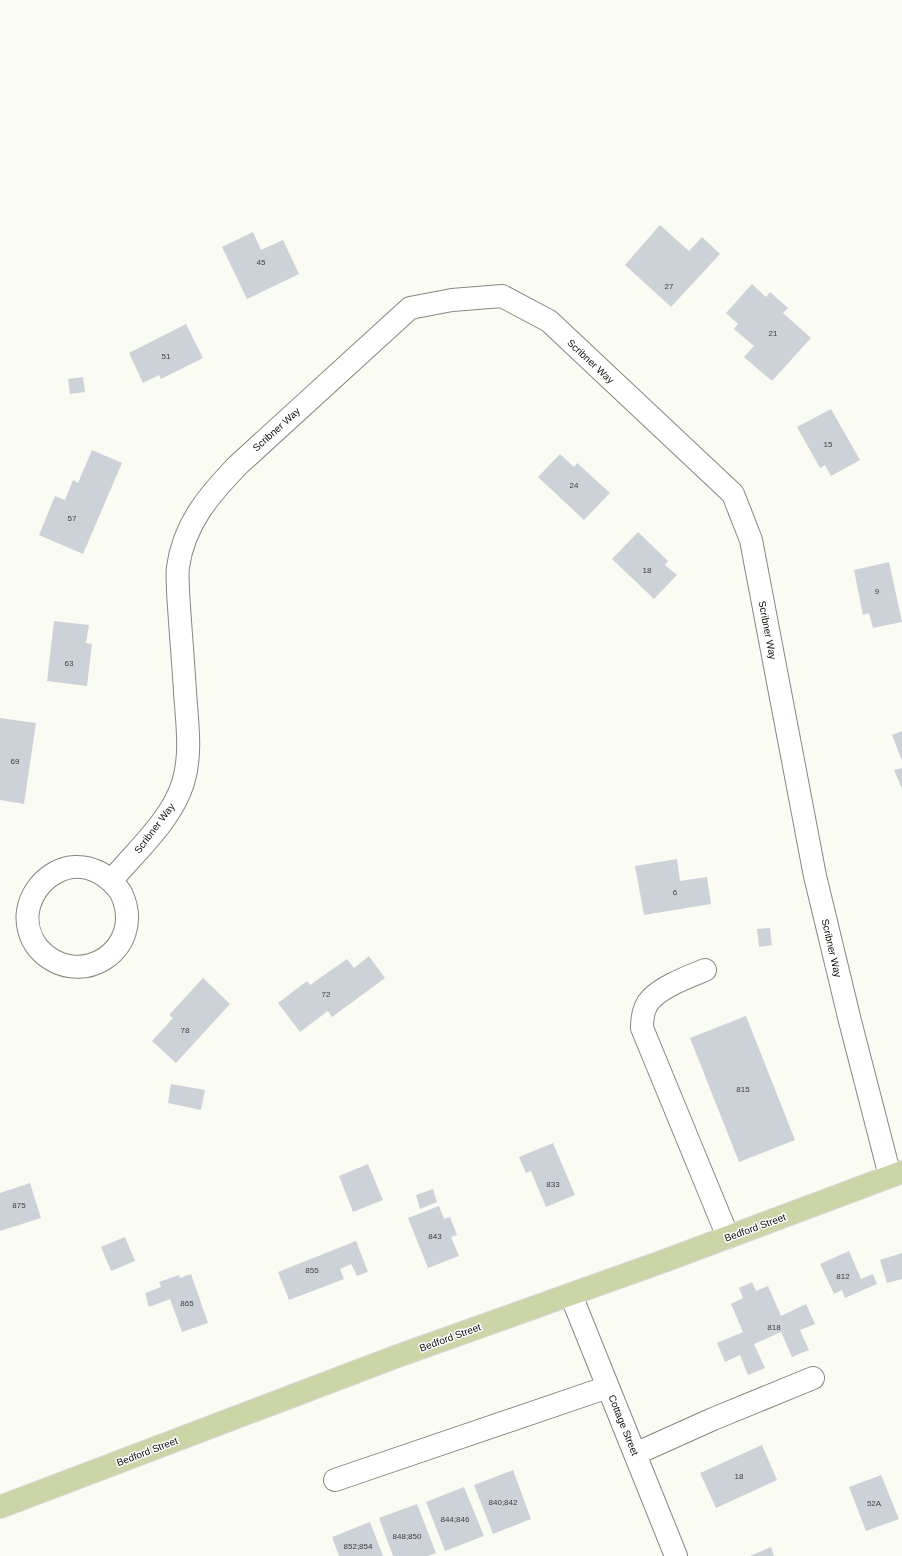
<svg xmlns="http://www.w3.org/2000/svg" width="902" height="1556" font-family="Arial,sans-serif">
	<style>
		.building { fill: #cdd2d9 }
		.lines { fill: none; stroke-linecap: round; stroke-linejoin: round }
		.minor-casing { stroke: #868880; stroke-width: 24 }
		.major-casing { stroke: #d8d8d8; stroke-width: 24 }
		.minor { stroke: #fff; stroke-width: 22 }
		.major { stroke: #ccd5a7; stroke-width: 22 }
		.labels { text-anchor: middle; stroke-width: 3; stroke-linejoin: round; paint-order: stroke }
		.number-label { font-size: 8px; fill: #3c3e3d }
		.street-label { font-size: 10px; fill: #0b0c09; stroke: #fff }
	</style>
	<rect width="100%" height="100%" fill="#fafcf3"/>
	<path class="building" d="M660,225l29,26 13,-14 18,17 -49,53 -46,-42z
		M253,232l8,18 22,-10 16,34 -52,25 -25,-52z
		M752,284l14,13 4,-5 18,16 -5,5 28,25 -39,43 -28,-24 10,-11 -20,-17 4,-5 -12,-11z
		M186,324l17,34 -42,21 -2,-4 -16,8 -14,-30z
		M83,377l2,15 -15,2 -2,-15z
		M831,409l29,51 -29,16 -6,-11 -5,3 -23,-41z
		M92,450l30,13 -39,91 -44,-19 16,-39 10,4 8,-20 5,3z
		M560,454l14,13 3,-4 33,30 -26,27 -46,-43z
		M638,532l30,29 -3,4 12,10 -23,24 -42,-40z
		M889,562l13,60 -29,6 -4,-15 -6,2 -9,-45z
		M54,621l35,4 -3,18 6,1 -5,42 -40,-5z
		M0,718l36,5 -12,81 -24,-4z
		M902,731v30l-10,-26z
		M902,768v21l-8,-19z
		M677,859l3,22 27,-4 4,27 -67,11 -9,-49z
		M770,928l2,17 -13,2 -2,-18z
		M369,956l16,22 -53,39 -4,-6 -28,21 -22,-29 29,-22 3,4 37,-26 7,9z
		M203,978l27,26 -54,59 -24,-22 21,-23 -4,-3z
		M746,1016l49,124 -56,22 -49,-124z
		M171,1084l34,6 -4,20 -33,-7z
		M553,1143l22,52 -29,12 -15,-36 -5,2 -7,-16z
		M368,1164l15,36 -30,12 -14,-36z
		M30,1183l11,35 -41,13v-38z
		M433,1189l4,13 -17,7 -4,-14z
		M439,1206l5,13 6,-2 7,18 -6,2 8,19 -31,12 -20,-50z
		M125,1237l10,24 -24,10 -10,-24z
		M356,1241l12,31 -11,4 -6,-12 -11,5 4,10 -55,21 -11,-28z
		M849,1251l12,28 12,-5 4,10 -32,14 -3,-8 -8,4 -14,-30z
		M902,1253v26l-15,4 -7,-23z
		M191,1274l17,49 -26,9 -12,-33 -21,8 -4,-14 16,-6 -2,-5 20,-7 1,3z
		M752,1282l4,9 12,-5 13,30 25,-12 9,20 -15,6 9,20 -17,7 -11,-25 -27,12 11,24 -17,7 -8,-20 -15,7 -8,-19 26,-11 -12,-28 12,-6 -4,-10z
		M762,1445l15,35 -61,28 -16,-35z
		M513,1470l18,49 -38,15 -19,-49z
		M881,1475l18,44 -33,12 -17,-44z
		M464,1487l20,49 -39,15 -19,-49z
		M417,1504l19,49 -8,3h-35l-14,-38z
		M370,1522l13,34h-44l-7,-19z
		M771,1547l3,9h-24z"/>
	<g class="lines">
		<g class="minor-casing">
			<path id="minor" d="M111,881c-4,-3 -8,-7 -13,-9 -31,-16 -65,8 -70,39 -2,13 2,27 10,37 40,45 108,2 84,-53 -2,-5 -7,-10 -11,-14 25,-30 60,-60 72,-98 9,-29 4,-61 2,-91 -2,-34 -5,-67 -7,-101 0,-8 -1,-16 0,-24 6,-43 31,-72 60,-102l172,-157 42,-8 50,-4 47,25 184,173 18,46 64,336 35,145 40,155
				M705,970c-17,7 -42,16 -54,29 -8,8 -9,19 -9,29l86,209
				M571,1295l105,261
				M635,1454l78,-35 100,-41
				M335,1480l273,-93"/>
		</g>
		<g class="major-casing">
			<path id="major" d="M0,1507l395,-150 269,-96 238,-89"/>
		</g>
		<use href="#minor" class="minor"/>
		<use href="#major" class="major"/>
	</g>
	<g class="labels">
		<g class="number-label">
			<text x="261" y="265">45</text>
			<text x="669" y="289">27</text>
			<text x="773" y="336">21</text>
			<text x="166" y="359">51</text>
			<text x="828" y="447">15</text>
			<text x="574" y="488">24</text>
			<text x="72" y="521">57</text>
			<text x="647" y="573">18</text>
			<text x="877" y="594">9</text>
			<text x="69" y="666">63</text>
			<text x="15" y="764">69</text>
			<text x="675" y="895">6</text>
			<text x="326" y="997">72</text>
			<text x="185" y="1033">78</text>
			<text x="743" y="1092">815</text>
			<text x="553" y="1187">833</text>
			<text x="19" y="1208">875</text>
			<text x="435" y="1239">843</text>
			<text x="312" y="1273">855</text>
			<text x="843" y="1279">812</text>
			<text x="187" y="1306">865</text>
			<text x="774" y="1330">818</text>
			<text x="739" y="1479">18</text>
			<text x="503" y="1505">840;842</text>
			<text x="874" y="1506">52A</text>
			<text x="455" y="1522">844;846</text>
			<text x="407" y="1539">848;850</text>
			<text x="358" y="1549">852;854</text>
		</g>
		<g class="street-label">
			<text transform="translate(591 361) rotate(43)" y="4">Scribner Way</text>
			<text transform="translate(276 429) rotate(-42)" y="4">Scribner Way</text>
			<text transform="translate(768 630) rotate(79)" y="4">Scribner Way</text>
			<text transform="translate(154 828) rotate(-53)" y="4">Scribner Way</text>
			<text transform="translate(832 948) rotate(77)" y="4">Scribner Way</text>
			<text transform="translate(755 1227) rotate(-20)" y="4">Bedford Street</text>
			<text transform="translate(450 1337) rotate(-20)" y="4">Bedford Street</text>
			<text transform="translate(624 1425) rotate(68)" y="4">Cottage Street</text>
			<text transform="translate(147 1451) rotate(-21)" y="4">Bedford Street</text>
		</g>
	</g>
</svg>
